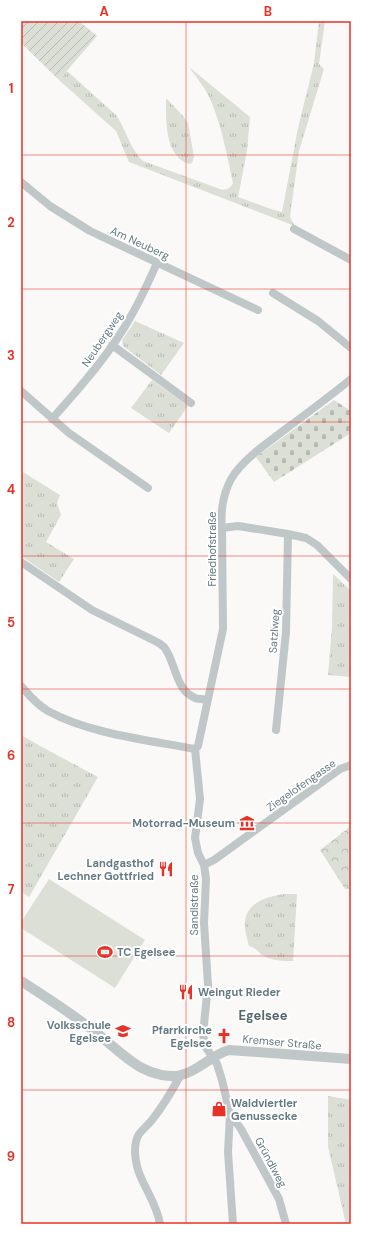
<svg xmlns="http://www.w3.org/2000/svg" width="372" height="1245" font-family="'DM Sans',sans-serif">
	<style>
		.grass { fill: url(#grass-tufts) }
		.forest { fill: url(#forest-crowns) }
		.cemetery { fill: url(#cemetery-stones) }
		.garden { fill: url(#garden-furrows) }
		.pitch { fill: #dbdfd6 }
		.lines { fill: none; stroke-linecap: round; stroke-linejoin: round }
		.minor { stroke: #c0c7c9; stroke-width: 8 }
		.tertiary { stroke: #c0c7c9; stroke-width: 10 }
		.grid { fill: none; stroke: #e93227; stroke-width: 1; stroke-opacity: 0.55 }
		.labels { text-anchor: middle; stroke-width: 4; stroke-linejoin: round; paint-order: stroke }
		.street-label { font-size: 11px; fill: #647a83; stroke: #fff }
		.poi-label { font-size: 11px; font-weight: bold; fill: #647a83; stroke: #fff; text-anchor: end }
		.quarter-label { font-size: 13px; font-weight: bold; fill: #56686e; stroke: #fff }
		.neatline { fill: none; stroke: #e93227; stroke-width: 1.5 }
		.grid-label { font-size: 13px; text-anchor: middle; font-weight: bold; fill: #e93227 }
	</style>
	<defs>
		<pattern id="grass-tufts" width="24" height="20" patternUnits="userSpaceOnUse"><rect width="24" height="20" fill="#dbdfd6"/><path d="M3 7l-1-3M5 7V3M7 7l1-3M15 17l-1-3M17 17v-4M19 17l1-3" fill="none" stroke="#b5bab3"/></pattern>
		<pattern id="forest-crowns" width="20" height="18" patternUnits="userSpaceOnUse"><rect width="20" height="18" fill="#dbdfd6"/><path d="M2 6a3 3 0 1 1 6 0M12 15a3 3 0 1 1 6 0" fill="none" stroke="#b5bab3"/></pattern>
		<pattern id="cemetery-stones" width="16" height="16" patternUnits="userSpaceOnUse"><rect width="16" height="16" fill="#dbdfd6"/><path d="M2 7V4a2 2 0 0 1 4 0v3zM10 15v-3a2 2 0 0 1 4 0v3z" fill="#b5bab3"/></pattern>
		<pattern id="garden-furrows" width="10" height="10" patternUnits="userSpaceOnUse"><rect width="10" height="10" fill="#dbdfd6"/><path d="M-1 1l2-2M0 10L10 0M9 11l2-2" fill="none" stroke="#b5bab3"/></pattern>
	</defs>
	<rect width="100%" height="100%" fill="#faf9f7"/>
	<path class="grass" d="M319,21h6l-6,43 5,5 -25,82 -9,66 5,9 -166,-64 -13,-31 -57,-51 8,-9 49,44c9,13 16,37 27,46l77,28c6,2 10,0 13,-6 -6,-27 -11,-56 -22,-82 -5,-12 -14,-23 -22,-34l61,50 -3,34 -9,46 33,12 11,3 16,-84 16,-65z
		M166,98l17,18 5,7 6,34 -2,6 -3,1c-25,-8 -23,-45 -23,-66z
		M135,321l49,22 -23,32 -38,-29 -1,-6z
		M152,380l36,26 -19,27 -38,-25z
		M21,471l39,24 -3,8 4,12 -15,27 28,17 -15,23 -38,-26z
		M333,574l18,17v86l-23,-2 4,-48z
		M21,735l21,12 56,30 -69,120 -8,-5z
		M285,894h12l-4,67c-10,0 -22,0 -31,-6 -5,-4 -6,-7 -13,-9 -2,-8 -5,-17 -4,-25 3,-20 24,-25 40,-27z
		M328,1096l23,4v124h-5l-18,-77z"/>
	<path class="forest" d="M351,826v63h-6l-25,-39z"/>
	<path class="cemetery" d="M334,400l17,11v22l-77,49 -18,-25z"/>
	<path class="garden" d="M21,21h58l18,15 -38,44 -38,-37z"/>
	<path class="pitch" d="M49,879l96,61 -30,48 -94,-60v-6z"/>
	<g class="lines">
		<path class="minor" d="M21,182l29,24 40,25 168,79
			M294,229l57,31
			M273,293l45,28 33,27
			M112,345l79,58
			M21,391l48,42 79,55
			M52,419c29,-33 58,-65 79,-103 10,-17 18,-35 26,-53
			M222,528l16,-2 50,8 18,4 11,7 34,34
			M21,562l71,48 61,30c4,2 8,4 11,7 12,15 11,43 31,51 3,1 8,1 12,2
			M21,686c8,9 16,19 27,25 42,23 100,29 147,38
			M276,730l10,-98 2,-98
			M195,749l5,50 -5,39 3,15 6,12 2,14 -2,44 4,62 -5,49 2,12 12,18 5,16 8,34 -2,38 5,72
			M195,749l3,-3 25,-117 -1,-101c-2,-18 2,-40 13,-55 13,-17 31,-29 48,-42 23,-17 46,-34 68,-52
			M204,865l10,-5 126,-91 11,-4
			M230,1114l11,15 38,70 7,25
			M160,1224c-3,-20 -16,-36 -22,-54 -3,-11 -5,-26 1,-36 4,-5 9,-9 13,-14 11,-14 20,-29 28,-44"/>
		<path class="tertiary" d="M21,981c25,16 50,32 73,50 16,12 31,28 48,37 11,6 27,10 39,7 18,-4 30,-20 48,-25l122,9"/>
	</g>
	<path class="grid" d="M186,21v1203M21,155h330M21,289h330M21,422h330M21,556h330M21,689h330M21,823h330M21,956h330M21,1090h330"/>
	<defs>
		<g id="museum-bare" transform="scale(1.2)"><path d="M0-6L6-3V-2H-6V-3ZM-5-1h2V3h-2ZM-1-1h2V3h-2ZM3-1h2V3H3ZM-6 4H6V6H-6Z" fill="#e93227" stroke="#fff" stroke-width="2.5" paint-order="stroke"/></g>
		<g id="restaurant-bare" transform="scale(1.2)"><path d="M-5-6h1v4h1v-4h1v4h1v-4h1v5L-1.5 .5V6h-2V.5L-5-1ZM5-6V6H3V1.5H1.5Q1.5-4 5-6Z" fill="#e93227" stroke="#fff" stroke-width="2.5" paint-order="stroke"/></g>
		<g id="stadium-bare" transform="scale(1.2)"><path d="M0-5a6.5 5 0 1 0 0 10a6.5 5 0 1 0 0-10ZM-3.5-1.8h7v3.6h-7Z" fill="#e93227" stroke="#fff" stroke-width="2.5" paint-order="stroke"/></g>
		<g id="school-bare" transform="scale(1.2)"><path d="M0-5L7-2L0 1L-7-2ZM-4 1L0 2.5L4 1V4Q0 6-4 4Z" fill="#e93227" stroke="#fff" stroke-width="2.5" paint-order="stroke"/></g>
		<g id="church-bare" transform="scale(1.2)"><path d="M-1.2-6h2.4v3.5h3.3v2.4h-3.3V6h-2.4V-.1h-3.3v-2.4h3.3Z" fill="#e93227" stroke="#fff" stroke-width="2.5" paint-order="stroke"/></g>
		<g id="shop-bare" transform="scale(1.2)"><path d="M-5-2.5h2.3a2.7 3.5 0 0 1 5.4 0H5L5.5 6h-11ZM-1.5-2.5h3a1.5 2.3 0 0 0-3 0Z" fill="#e93227" stroke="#fff" stroke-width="2.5" paint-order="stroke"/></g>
	</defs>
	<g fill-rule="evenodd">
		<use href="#museum-bare" x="247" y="823"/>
		<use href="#restaurant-bare" x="166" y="869"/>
		<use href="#stadium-bare" x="105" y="952"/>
		<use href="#restaurant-bare" x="186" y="992"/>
		<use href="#school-bare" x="123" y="1031"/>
		<use href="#church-bare" x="224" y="1036"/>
		<use href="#shop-bare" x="219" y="1109"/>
	</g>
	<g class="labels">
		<g class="street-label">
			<text transform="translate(140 243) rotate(25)" y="4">Am Neuberg</text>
			<text transform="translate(102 339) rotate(-56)" y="4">Neubergweg</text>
			<text transform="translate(212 549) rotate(-90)" y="4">Friedhofstraße</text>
			<text transform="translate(274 631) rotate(-86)" y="4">Satzlweg</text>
			<text transform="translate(301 785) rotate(-35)" y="4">Ziegelofengasse</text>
			<text transform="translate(194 905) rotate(-90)" y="4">Sandlstraße</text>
			<text transform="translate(282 1042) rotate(5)" y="4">Kremser Straße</text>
			<text transform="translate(271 1162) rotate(62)" y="4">Gründlweg</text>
		</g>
		<g class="poi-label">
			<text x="235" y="827">Motorrad-Museum</text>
			<text x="154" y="867">Landgasthof<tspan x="154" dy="13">Lechner Gottfried</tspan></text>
			<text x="117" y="956" text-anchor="start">TC Egelsee</text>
			<text x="198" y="996" text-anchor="start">Weingut Rieder</text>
			<text x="111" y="1029">Volksschule<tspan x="111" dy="13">Egelsee</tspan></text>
			<text x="212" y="1034">Pfarrkirche<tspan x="212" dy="13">Egelsee</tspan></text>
			<text x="231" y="1107" text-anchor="start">Waldviertler<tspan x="231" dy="13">Genussecke</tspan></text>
		</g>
		<g class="quarter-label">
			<text x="263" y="1020">Egelsee</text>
		</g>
	</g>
	<rect width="372" height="1245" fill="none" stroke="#ffffff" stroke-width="44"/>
	<rect x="22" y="22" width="328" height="1201" class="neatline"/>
	<g class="grid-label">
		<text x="104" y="16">A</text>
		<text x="268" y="16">B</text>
		<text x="11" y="93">1</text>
		<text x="11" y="227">2</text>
		<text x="11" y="360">3</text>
		<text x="11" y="494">4</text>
		<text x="11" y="627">5</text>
		<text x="11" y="760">6</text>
		<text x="11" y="894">7</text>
		<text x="11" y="1027">8</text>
		<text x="11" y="1161">9</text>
	</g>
</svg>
